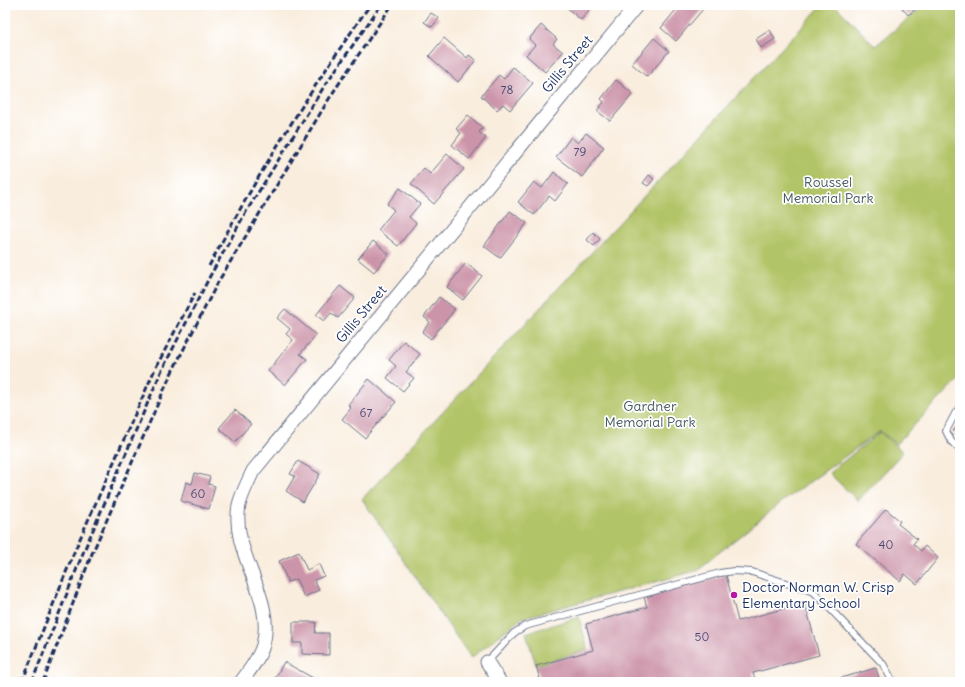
<svg xmlns="http://www.w3.org/2000/svg" width="965" height="687" font-family="Delius,sans-serif">
	<style>
		.green { fill: #b2c468; stroke: #667a63 }
		.building { fill: #cc94a9 }
		.lines { fill: none; stroke-linecap: round; stroke-linejoin: round }
		.lane-casing { stroke: #69728a; stroke-width: 8 }
		.street-casing { stroke: #69728a; stroke-width: 15 }
		.lane { stroke: #fff; stroke-width: 6 }
		.street { stroke: #fff; stroke-width: 13 }
		.rail { stroke: #1b2f5e; stroke-width: 3; stroke-dasharray: 6 3; stroke-linecap: butt }
		.poi-dot { fill: #b5179e; stroke: #fff; stroke-width: 1.5 }
		.labels { text-anchor: middle; stroke-width: 3.5; stroke-linejoin: round; paint-order: stroke }
		.number-label { font-size: 12px; fill: #474871 }
		.street-label { font-size: 14px; fill: #1b2f5e; stroke: #fff }
		.park-label { font-size: 14px; fill: #485c61; stroke: #fff }
		.poi-label { font-size: 14px; fill: #1b2f5e; stroke: #fff; text-anchor: start }
	</style>
	<rect width="100%" height="100%" fill="#fff"/>
	<filter id="ink" filterUnits="userSpaceOnUse"><feTurbulence type="fractalNoise" baseFrequency=".025" numOctaves="2"/><feDisplacementMap in="SourceGraphic" scale="8" xChannelSelector="R" yChannelSelector="G"/><feConvolveMatrix kernelMatrix="1 2 1 2 8 2 1 2 1" color-interpolation-filters="sRGB"/></filter>
	<filter id="wash" filterUnits="userSpaceOnUse"><feTurbulence type="fractalNoise" baseFrequency=".012" numOctaves="4" result="noise"/><feDisplacementMap in="SourceGraphic" scale="16" xChannelSelector="R" yChannelSelector="G"/><feGaussianBlur stdDeviation="0.9" result="paint"/><feColorMatrix in="noise" values="0 0 0 0 0 0 0 0 0 0 0 0 0 0 0 0 0 1.4 0 .05"/><feComposite in="paint" operator="in"/></filter>
	<g filter="url(#wash)">
		<rect width="100%" height="100%" fill="#f9eddd"/>
		<path class="green" d="M822,5h13l40,41 50,-41h35v373l-64,66 -16,-13 -98,71 -86,69 -174,47 -51,40 -109,-159z
			M880,432l23,20 -45,49 -29,-28z
			M579,617l9,33 -52,15 -10,-32z"/>
		<g id="blocks">
			<path class="building" d="M566,5h27l-12,15 -16,-14z
				M680,5h18l5,4 -27,32 -15,-13z
				M904,5h17l-13,10 -7,-8z
				M431,13l8,5 -7,9 -8,-5z
				M541,25l16,14 -4,5 10,8 -18,20 -19,-17 9,-10 -6,-6z
				M770,30l5,9 -14,9 -5,-9z
				M444,38l23,20 2,-3 7,5 -18,22 -29,-26z
				M654,38l15,13 -22,26 -15,-13z
				M513,67l20,16 -23,27 -7,-6 -6,6 -16,-14 18,-21 5,4z
				M616,80l17,14 -23,27 -13,-10 7,-9 -3,-3z
				M468,115l15,13 -4,4 7,6 -17,21 -17,-14 9,-12 -5,-4z
				M586,133l18,14 -22,30 -26,-20 15,-20 7,6z
				M447,154l17,15 -30,35 -23,-20 13,-16 6,6z
				M554,172l14,12 -13,17 -6,-5 -15,19 -16,-13 16,-20 8,6z
				M649,175l5,4 -6,7 -5,-3z
				M400,188l20,16 -11,13 7,6 -18,23 -20,-16 16,-20 -7,-6z
				M510,211l17,12 -27,35 -16,-12z
				M593,232l7,7 -6,7 -7,-6z
				M373,241l16,13 -15,18 -16,-13z
				M466,263l16,13 -19,24 -16,-13z
				M340,286l15,12 -17,20 -7,-5 -7,8 -8,-6z
				M439,297l16,12 -24,30 -9,-7 8,-10 -6,-5z
				M285,309l31,26 -16,19 7,5 -22,26 -17,-14 25,-31 -7,-6 4,-5 -13,-11z
				M404,341l16,13 -14,18 8,6 -11,13 -16,-13 9,-12 -7,-6z
				M369,379l27,23 -31,36 -23,-19 9,-11 -3,-3z
				M235,410l16,14 -16,18 -16,-14z
				M960,423v15l-7,-7z
				M298,461l22,13 -17,28 -17,-11 9,-15 -5,-2z
				M195,473l15,4 -2,7 7,2 -6,23 -28,-8 5,-19 6,2z
				M886,509l14,12 -2,3 19,15 -4,5 8,7 4,-5 13,12 -21,26 -12,-10 -5,7 -44,-37z
				M299,552l8,18 12,-6 5,12 -10,4 5,10 -15,7 -8,-18 -8,3 -9,-21z
				M726,575l12,46 67,-18 14,52 -66,18 3,9h-215l-5,-16 57,-16 -7,-26 61,-17 -3,-10z
				M293,622h23l-1,11h14v22l-27,-1v-11h-9z
				M284,662l31,17 -2,3h-40z
				M876,668l4,14h-53z"/>
		</g>
	</g>
	<g filter="url(#ink)">
		<use href="#blocks" fill-opacity="0" stroke="#69728a" stroke-width="1"/>
		<g class="lines">
			<g class="lane-casing">
				<path id="lane" d="M960,408l-4,4 -10,19 5,10 9,9
					M487,662l27,-29 11,-7 195,-53 14,-2 18,1 62,20 69,72 10,18"/>
			</g>
			<g class="street-casing">
				<path id="street" d="M487,662l13,20
					M241,682c8,-11 18,-23 22,-37 13,-49 -33,-91 -24,-140 3,-12 9,-23 14,-34l384,-466"/>
			</g>
			<use href="#lane" class="lane"/>
			<use href="#street" class="street"/>
			<path class="rail" d="M209,266c48,-91 102,-177 161,-261
				M22,682l53,-132 80,-181 40,-76
				M32,682l51,-129 78,-181 49,-96 36,-64 79,-127 56,-80
				M43,682l48,-126 79,-180 48,-94 114,-188 60,-89"/>
		</g>
	</g>
	<circle class="poi-dot" cx="734" cy="595" r="4"/>
	<g class="labels">
		<g class="number-label">
			<text x="507" y="94">78</text>
			<text x="580" y="156">79</text>
			<text x="366" y="417">67</text>
			<text x="198" y="498">60</text>
			<text x="886" y="549">40</text>
			<text x="702" y="641">50</text>
		</g>
		<g class="street-label">
			<text transform="translate(567 64) rotate(-50)" y="5">Gillis Street</text>
			<text transform="translate(361 314) rotate(-50)" y="5">Gillis Street</text>
		</g>
		<g class="park-label">
			<text x="828" y="187">Roussel<tspan x="828" dy="16">Memorial Park</tspan></text>
			<text x="650" y="411">Gardner<tspan x="650" dy="16">Memorial Park</tspan></text>
		</g>
		<g class="poi-label">
			<text x="742" y="592">Doctor Norman W. Crisp<tspan x="742" dy="16">Elementary School</tspan></text>
		</g>
	</g>
	<rect width="965" height="687" fill="none" stroke="#fff" stroke-width="20"/>
</svg>
